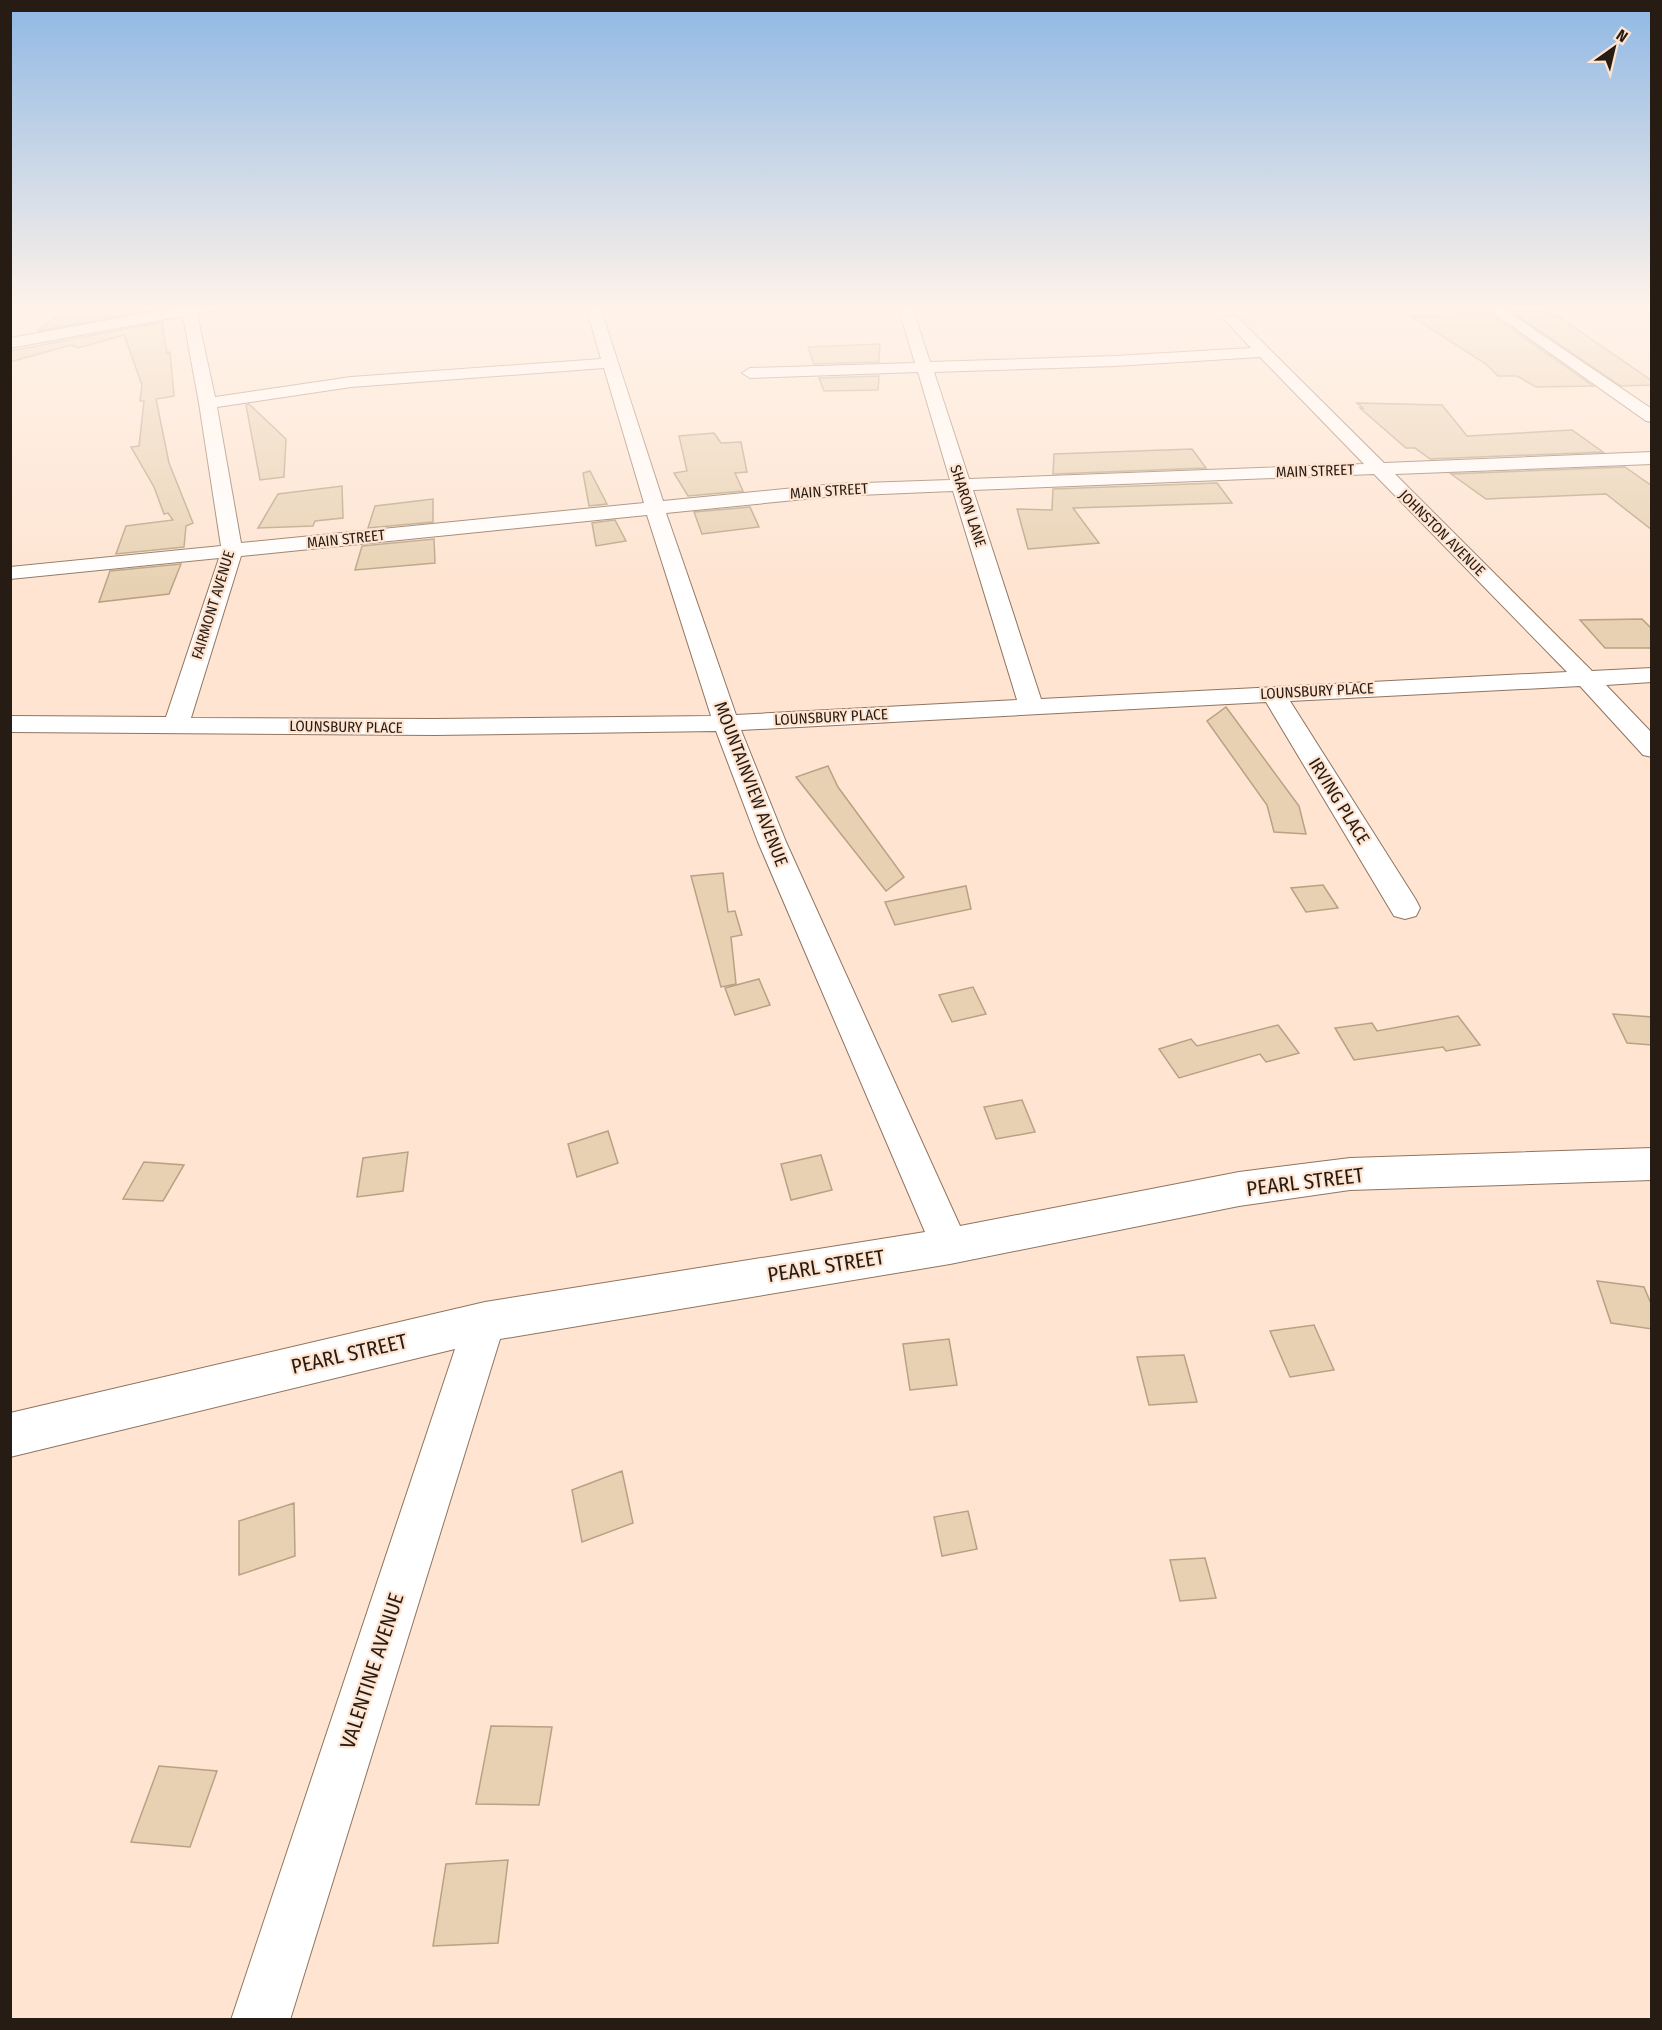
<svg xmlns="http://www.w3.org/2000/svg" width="1662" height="2030" font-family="'Fira Sans Condensed',sans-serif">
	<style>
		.building { fill: #e7d1b2; stroke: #b7a284; stroke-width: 1.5 }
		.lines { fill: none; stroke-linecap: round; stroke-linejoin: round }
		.minor-casing { stroke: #90745f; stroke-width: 2 }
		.minor { fill: #fff; fill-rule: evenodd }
		.labels { text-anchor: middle; stroke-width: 4.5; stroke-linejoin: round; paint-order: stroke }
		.far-street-label { font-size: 15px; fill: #271c13; stroke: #fee4d1 }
		.street-label { font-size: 18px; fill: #271c13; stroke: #fee4d1 }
		.near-street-label { font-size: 21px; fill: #271c13; stroke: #fee4d1 }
	</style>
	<rect width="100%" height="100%" fill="#fee4d1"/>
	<path class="building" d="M93,307h66l1,2 -123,22 31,-23z
		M1542,311l8,4 8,1 94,65v4l-31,1 -109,-74z
		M1489,313l104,73 -57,1 -19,-11h-19l-12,-12 -75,-48z
		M162,322l5,31 3,-1 4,44 -18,3 13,64 24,60 -7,3 -2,21 -68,7 10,-28 47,-6 -5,-7 -4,1 -10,-27 -23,-40 8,-1 5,-45h-4l2,-16 -18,-50 -46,13 -7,-3 -61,17v-11z
		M880,344l-1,18 -65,2 -6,-17z
		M879,376l-1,14 -54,1 -5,-13z
		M1357,403l85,2 25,31 105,-6 31,22 -173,7 -15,-11h-9l-46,-40h3z
		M249,404l37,35 -2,38 -24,3 -14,-75z
		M714,433l7,10 20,-1 6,30 -12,1 8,18 -55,5 -14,-23 13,-2 -8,-35z
		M1192,449l14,19 -153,6 1,-20z
		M1625,467l27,19v44l-46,-36 -120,5 -35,-25z
		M590,471l17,33 -18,2 -6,-33z
		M1217,483l15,20 -159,5 26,35 -71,6 -11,-40 35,1 1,-21z
		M342,486l1,32 -28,3 -2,5 -55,2 20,-34z
		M433,499v23l-65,6 7,-22z
		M750,507l9,20 -57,7 -8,-22z
		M615,520l11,21 -30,5 -4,-23z
		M434,539l1,24 -80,7 7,-24z
		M181,564l-12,30 -70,8 11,-31z
		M1642,619l10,10v19h-47l-25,-28z
		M1226,707l73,99 7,28 -32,-2 -7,-27 -60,-84z
		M828,766l10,21 66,90 -18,14 -90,-114z
		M723,873l5,39 7,-1 7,24 -11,2 5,47 -15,3 -30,-111z
		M1323,885l15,23 -32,4 -15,-24z
		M966,886l5,23 -76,16 -10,-23z
		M759,979l11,26 -35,10 -10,-27z
		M973,987l13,27 -34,8 -13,-27z
		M1613,1014l39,3v28l-25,-2z
		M1458,1016l22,29 -34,6 -3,-4 -89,13 -19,-32 37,-5 5,8z
		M1278,1025l21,28 -33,9 -6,-8 -81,24 -20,-29 32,-10 6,7z
		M1022,1100l13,32 -39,7 -12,-32z
		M608,1131l10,32 -41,14 -9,-33z
		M408,1152l-5,39 -46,6 6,-39z
		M821,1155l11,35 -41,10 -10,-36z
		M144,1162l40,3 -21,36 -40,-2z
		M1597,1281l47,6 8,19v23l-41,-6z
		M1314,1325l20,45 -44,7 -20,-46z
		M949,1339l8,46 -47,5 -7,-46z
		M1184,1355l13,47 -48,3 -12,-48z
		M622,1471l11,52 -51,19 -10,-52z
		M294,1503l1,53 -56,19v-54z
		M968,1511l9,38 -35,7 -8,-39z
		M1205,1558l11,40 -36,3 -10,-41z
		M491,1726l61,1 -13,78 -63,-1z
		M159,1766l58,5 -27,76 -59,-5z
		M508,1860l-10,83 -65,3 13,-82z"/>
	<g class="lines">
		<g class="minor-casing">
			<path id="minor" d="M181,307h35l-2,3 -17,4 18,83 136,-20 250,-18 -15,-52h14l63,194 172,-17 115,-4 -32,-108 -168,6 -8,-5 8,-5 165,-5 -17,-56h14l18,55 185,-6 136,-8 -27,-29 2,-3h10l148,147 268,-11v12l-257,10 197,197 60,-3v14l-46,3 46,48v24l-9,-2 -63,-69 -290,15 126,199 4,8 -4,8 -11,3 -11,-3 -128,-214 -525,28 45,112 174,384 279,-54 111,-14 302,-10v32l-302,10 -111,16 -289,58 -450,75 -210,681h-59l224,-671 -445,108v-44l475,-111 440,-70 -167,-390 -42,-111 -282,4 -424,-3v-16l156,1 53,-159 -209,21v-12l211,-21 -22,-143 -16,-87 -173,32v-10zM1260,357l104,107 -395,15 -35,-107 181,-6zM604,368l40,135 -403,40 -24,-136 134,-20zM1374,474l193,198 -526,27 -68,-209zM953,491l64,209 -281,15 -70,-202 169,-17zM647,515l64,201 -277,3 -243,-1 50,-162z
				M1485,307h16l151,102v13l-6,-1z"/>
		</g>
		<use href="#minor" class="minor"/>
	</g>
	<linearGradient id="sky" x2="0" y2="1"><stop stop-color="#8fb8e4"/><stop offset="0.52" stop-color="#fff3ea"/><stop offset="1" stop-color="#fff3ea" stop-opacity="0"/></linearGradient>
	<rect width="1662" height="591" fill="url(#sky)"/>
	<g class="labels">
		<g class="far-street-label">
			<text transform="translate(1315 471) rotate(-2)" y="5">MAIN STREET</text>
			<text transform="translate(829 491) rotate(-4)" y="5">MAIN STREET</text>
			<text transform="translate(968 506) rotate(72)" y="5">SHARON LANE</text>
			<text transform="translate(1442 533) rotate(45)" y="5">JOHNSTON AVENUE</text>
			<text transform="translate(346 539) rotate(-6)" y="5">MAIN STREET</text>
			<text transform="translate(213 605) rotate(-73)" y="5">FAIRMONT AVENUE</text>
			<text transform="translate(1317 691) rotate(-3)" y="5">LOUNSBURY PLACE</text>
			<text transform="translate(831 717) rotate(-3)" y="5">LOUNSBURY PLACE</text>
			<text transform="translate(346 727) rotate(1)" y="5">LOUNSBURY PLACE</text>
		</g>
		<g class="street-label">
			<text transform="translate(751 784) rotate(69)" y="6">MOUNTAINVIEW AVENUE</text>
			<text transform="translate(1339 801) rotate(58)" y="6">IRVING PLACE</text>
		</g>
		<g class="near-street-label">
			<text transform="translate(1305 1182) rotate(-7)" y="7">PEARL STREET</text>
			<text transform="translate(826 1266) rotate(-9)" y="7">PEARL STREET</text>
			<text transform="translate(349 1354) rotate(-13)" y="7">PEARL STREET</text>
			<text transform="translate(372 1671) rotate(-72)" y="7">VALENTINE AVENUE</text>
		</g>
	</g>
	<rect width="1662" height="2030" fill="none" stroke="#271c13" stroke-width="24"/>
	<g transform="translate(1614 48) rotate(34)" stroke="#fee4d1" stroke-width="4.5" paint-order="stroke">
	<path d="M0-4.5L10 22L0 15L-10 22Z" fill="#271c13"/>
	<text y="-9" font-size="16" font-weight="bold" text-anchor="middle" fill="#271c13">N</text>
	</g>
</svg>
